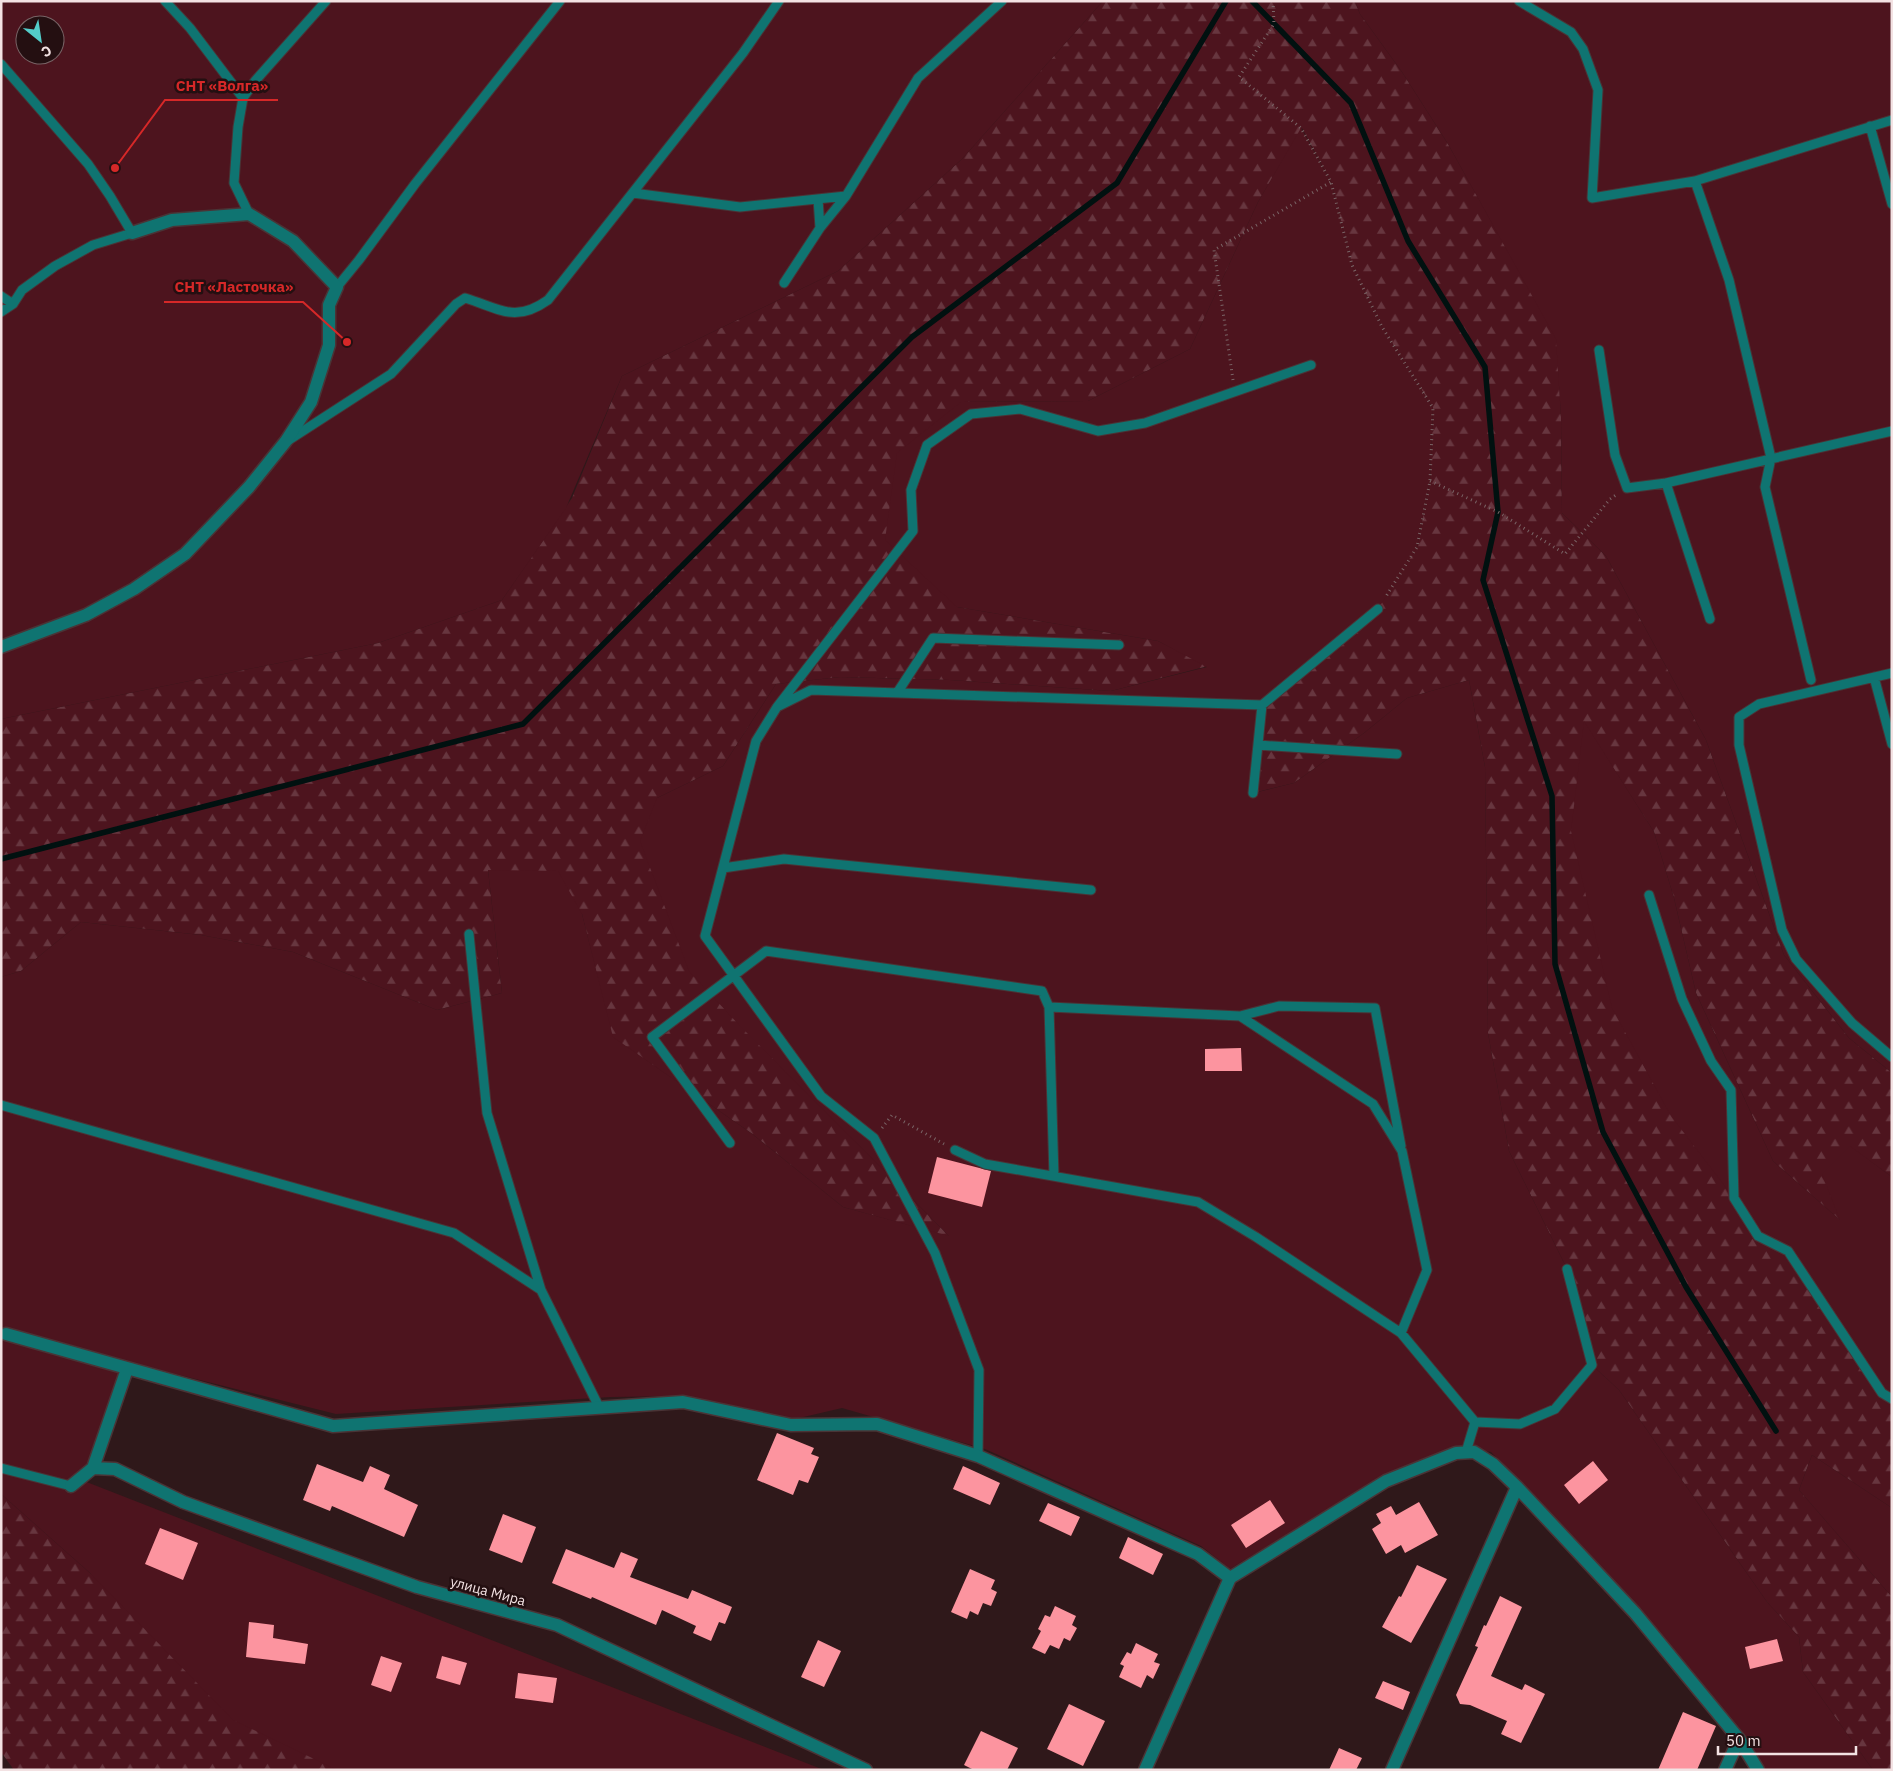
<svg xmlns="http://www.w3.org/2000/svg" width="1893" height="1771" font-family="'IBM Plex Sans',sans-serif">
	<style>
		.forest { fill: url(#forest-firs) }
		.green { fill: #4d141e; fill-rule: evenodd }
		.lines { fill: none; stroke-linecap: round; stroke-linejoin: round }
		.stream { stroke: #011110; stroke-width: 5.5 }
		.building { fill: #fc949f }
		.service-casing { stroke: #4a3436; stroke-width: 11 }
		.minor-casing { stroke: #4a3436; stroke-width: 15 }
		.path { stroke: #7a6567; stroke-width: 3; stroke-dasharray: 1 4; stroke-linecap: butt }
		.service { stroke: #0f7471; stroke-width: 9 }
		.minor { stroke: #0f7471; stroke-width: 12 }
		.labels { text-anchor: middle; stroke-width: 5; stroke-linejoin: round; paint-order: stroke }
		.street-label { font-size: 14px; fill: #f3e2e3; stroke: #240f11 }
		.leader { fill: none; stroke: #d62828; stroke-width: 2 }
		.callout-dot { fill: #d62828; stroke: #240f11; stroke-width: 2 }
		.callout-label { font-size: 15px; text-anchor: middle; font-weight: bold; fill: #d62828; stroke: #240f11; stroke-width: 5; stroke-linejoin: round; paint-order: stroke }
	</style>
	<defs>
		<pattern id="forest-firs" width="22" height="20" patternUnits="userSpaceOnUse" patternTransform="scale(1.25)"><rect width="22" height="20" fill="#4d141e"/><path d="M5 1l3.5 6h-7zM16 11l3.5 6h-7z" fill="#67363f"/></pattern>
	</defs>
	<rect width="100%" height="100%" fill="#2f181a"/>
	<path class="forest" d="M1103,1h252l5,13 42,58 46,72 109,195 4,78 1,96 44,43 100,184 78,215 65,83 43,35v104l-42,-30 -9,74 -68,-60 -77,-168 -22,-95 -20,-66 -70,-110 204,529 104,148v109l-80,-53 -13,35 93,107v173h-19l-70,-98 -4,-35 -32,-35 -148,-212 -27,-25 -25,-96 -58,-118 -21,-118 -3,-266 -16,-87 -62,18 -43,35 -70,50 -41,10 9,-88 155,-158 13,-66 3,-73 -51,-81 -30,-62 -21,-83 -29,-54 -44,74 -68,147 -102,52 -127,1 -4,205 201,34 50,25 -97,25 -161,-11 -110,-3 -64,7 -53,82 -66,32 199,344 94,95 -107,-30 -92,-74 -139,-96 -30,-123 -94,-44 14,123 -65,17 -144,-58 -92,-17 -120,-13 -60,49 -20,6v-258l377,-76 124,-43 70,-102 50,-122 216,-105 124,-112z
		M1,1494l89,79 247,197h-323l-13,-18z"/>
	<path class="green" d="M1,1h1102l-141,158 -124,112 -216,105 -56,132 -64,92 -124,43 -377,76zM25,25h30v30h-30z
		M1355,1h537v1072l-43,-35 -65,-83 -78,-215 -100,-184 -44,-43 -1,-96 -5,-78 -108,-195 -46,-72 -42,-58z
		M1301,128l30,54 21,83 30,62 51,81 -3,73 -13,66 -39,62 -116,96 -8,88 40,-10 70,-50 43,-35 62,-18 16,87 3,266 21,118 58,118 25,96 27,25 148,212 32,35 4,35 70,98h-109l-20,-34 -103,-126 -150,-158 -32,-5 -76,29 -153,93 -29,-23 -216,-97 -143,-41 -47,11 -113,-23 -71,1 -275,17 -213,-53 -39,120 740,289h-487l-104,-50 -143,-147 -89,-79v-517l20,-6 60,-49 120,13 92,17 144,58 65,-17 -14,-123 70,1 24,43 31,123 138,96 92,74 106,29 -209,-210 -51,-55 -49,-130 17,-43 66,-32 53,-82 64,-7 110,3 161,11 96,-24 -49,-26 -201,-34 -72,-67 12,-87 64,-51 127,-1 102,-52 68,-147z
		M1584,721l70,111 20,66 22,95 77,168 67,59 -18,-46 28,-28 42,31v222l-104,-148 -30,-15 -24,-38 -63,-82 -59,-108 -41,-177z
		M1812,1455l80,53v89l-93,-107z"/>
	<g class="lines">
		<path class="stream" d="M1252,1l99,102 57,138 77,126 13,145 -15,68 69,216 3,168 48,168 83,155 90,144
			M1,859l522,-135 389,-387 205,-154 109,-182"/>
	</g>
	<path class="building" d="M1241,1048l1,23h-37v-22z
		M937,1157l54,14 -9,36 -54,-14z
		M777,1433l37,15 -3,6 8,3 -11,26 -9,-3 -6,15 -36,-15z
		M1593,1461l15,19 -29,24 -15,-19z
		M317,1464l46,18 7,-16 20,9 -6,14 34,16 -14,32 -72,-31 -2,5 -27,-11z
		M963,1466l37,17 -10,22 -37,-16z
		M1270,1500l15,23 -39,25 -15,-23z
		M1419,1502l19,33 -33,18 -4,-8 -15,9 -14,-25 9,-6 -5,-9 15,-8 5,9z
		M1048,1503l32,14 -9,19 -32,-15z
		M503,1514l33,13 -14,36 -33,-13z
		M160,1528l38,15 -15,37 -38,-16z
		M1128,1537l35,17 -10,21 -34,-17z
		M566,1549l48,19 7,-16 17,7 -8,18 58,22 4,-9 40,17 -7,17 -6,-2 -8,19 -18,-8 3,-7 -34,-16 -6,15 -64,-28 -1,2 -39,-16z
		M1417,1565l30,14 -36,64 -29,-16 17,-31 2,1z
		M970,1569l25,11 -4,9 6,3 -6,14 -8,-3 -5,12 -8,-4 -3,8 -16,-7z
		M1500,1596l22,11 -31,69 31,14 3,-6 20,10 -24,49 -20,-9 6,-13 -37,-16 -10,-1 -4,-9 22,-48 -3,-1 9,-21 2,1z
		M1055,1606l21,10 -4,9 5,3 -7,13 -6,-3 -5,11 -9,-4 -5,9 -13,-6 9,-17 -3,-2 7,-14 5,2z
		M249,1622l25,3 -1,13 35,6 -3,20 -59,-7z
		M1777,1639l6,22 -33,8 -5,-22z
		M818,1640l23,11 -17,36 -23,-10z
		M1136,1643l22,11 -4,8 6,2 -7,15 -6,-4 -6,13 -22,-11 5,-11 -4,-2 7,-12 4,2z
		M381,1656l21,7 -11,29 -20,-7z
		M442,1656l25,7 -7,22 -24,-7z
		M518,1673l39,5 -4,25 -38,-5z
		M1383,1681l27,11 -7,18 -28,-12z
		M1069,1704l36,17 -22,45 -36,-17z
		M1683,1712l33,14 -19,44h-39z
		M981,1731l37,17 -11,22h-33l-10,-5z
		M1339,1748l23,10 -6,12h-27z"/>
	<g class="lines">
		<g class="service-casing">
			<path id="service" d="M165,1l25,27 53,70
				M1519,1l52,31 12,17 15,41 -6,108 103,-17 197,-61
				M1,64l87,100 22,32 22,37 -39,12 -38,21 -33,24 -9,14 -12,8
				M1870,126l22,78
				M1695,181l34,99 42,178 -6,29 46,193
				M633,193l107,14 106,-11 72,-118 84,-77
				M249,214l-15,-31 4,-56 5,-29 12,-17 71,-80
				M820,228l26,-32
				M784,283l36,-55 -2,-29
				M337,287l22,-27 56,-76 145,-183
				M1,296l12,8
				M1599,350l16,105 12,33 39,-5 226,-52
				M289,440l102,-66 65,-70 9,-6c34,10 49,26 83,2l195,-247 36,-52
				M1666,483l44,136
				M1892,673l-133,31 -20,13v28l43,185 14,29 56,64 40,34
				M1874,677l18,67
				M897,693l36,-55 186,7
				M779,706l32,-16 451,15 116,-96
				M1258,745l139,9
				M1253,793l9,-88
				M723,868l61,-9 307,31
				M1649,895l33,104 29,62 20,29 3,108 24,38 30,15 94,142 10,6
				M469,934l18,179 54,177
				M1049,1007l5,169
				M1240,1016l39,-10 96,2 26,138
				M1,1105l453,128 87,57 58,117
				M730,1143l-78,-106 114,-86 276,40 7,16 191,9 133,88 29,47 25,119 -26,63
				M955,1150l30,14 213,38 58,35 145,96 74,89 -9,30
				M1475,1422l45,2 35,-15 37,-44 -25,-96
				M978,1456l1,-86 -44,-117 -61,-115 -53,-42 -116,-160 51,-195 21,-34 136,-176 -2,-41 16,-45 44,-31 49,-5 78,22 47,-8 166,-58
				M1,1468l70,18"/>
		</g>
		<g class="minor-casing">
			<path id="minor" d="M1,647l85,-32 48,-26 51,-35 64,-67 37,-46 25,-39 18,-57v-40l8,-18 -44,-46 -44,-27 -77,6 -40,13
				M6,1334l327,92 350,-24 108,23 86,-1 101,32 220,98 32,24 156,-97 70,-28 18,-1 19,12 24,23 118,126 104,126 19,31
				M93,1468l22,1 68,33 234,85 140,38 309,145
				M71,1486l22,-18 34,-99
				M1145,1770l85,-192
				M1392,1770l125,-283
				M1725,1770l14,-31"/>
		</g>
		<path class="path" d="M1273,1l1,23 -35,53 62,51 30,54 21,83 30,62 51,81 -3,73 -13,66 -32,51
			M1233,380l-19,-130 117,-68
			M1430,481l68,31 67,42 45,-55 6,-4
			M882,1128l10,-13 52,29"/>
		<use href="#service" class="service"/>
		<use href="#minor" class="minor"/>
	</g>
	<g class="labels">
		<g class="street-label">
			<text transform="translate(488 1591) rotate(15)" y="5">улица Мира</text>
		</g>
	</g>
	<path class="leader" d="M115 168L165 100H278M347 342L303 302H164"/>
	<g class="callout-dot">
		<circle cx="115" cy="168" r="5"/>
		<circle cx="347" cy="342" r="5"/>
	</g>
	<g class="callout-label">
		<text x="222" y="91">СНТ «Волга»</text>
		<text x="234" y="292">СНТ «Ласточка»</text>
	</g>
	<rect width="1893" height="1771" fill="none" stroke="#f3e2e3" stroke-width="5"/>
	<g transform="translate(40 40) rotate(150)"><circle r="24" fill="#240f11" stroke="#776365"/>
	<path d="M0-4L9 19L0 12L-9 19Z" fill="#53cdc9"/>
	<text y="-8" font-size="14" font-weight="bold" text-anchor="middle" fill="#f3e2e3">С</text>
	</g>
	<path d="M1718 1746v8h138v-8" fill="none" stroke="#f3e2e3" stroke-width="2.5"/>
	<text x="1726" y="1746" font-size="15" fill="#f3e2e3" stroke="#240f11" stroke-width="4" paint-order="stroke">50 m</text>
</svg>
